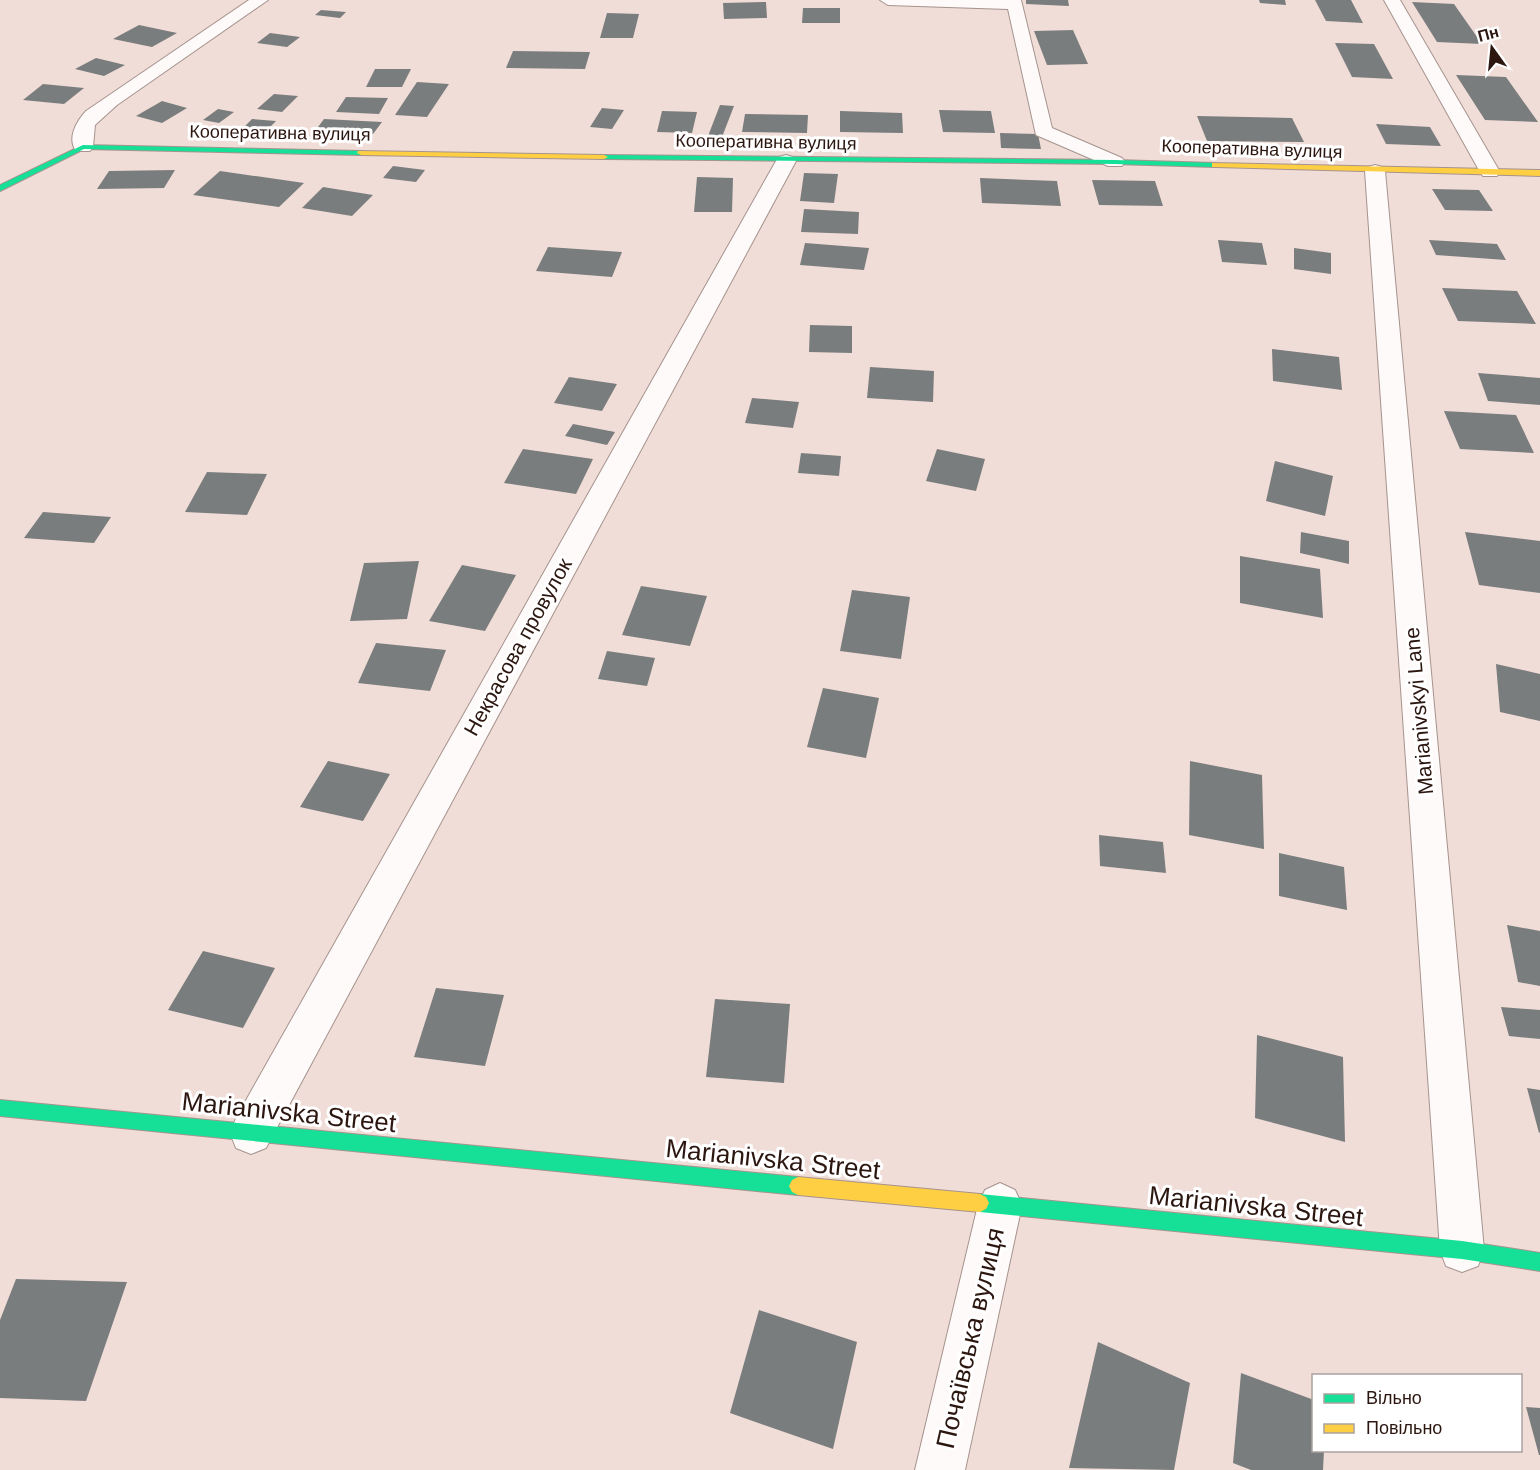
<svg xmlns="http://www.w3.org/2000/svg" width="1540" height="1470" font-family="Helvetica,sans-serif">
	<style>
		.building { fill: #7a7d7d }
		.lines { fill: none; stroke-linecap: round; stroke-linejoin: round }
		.street-casing { stroke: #a6938e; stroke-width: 2 }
		.fast-casing { stroke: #a6938e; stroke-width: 2 }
		.slow-casing { stroke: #a6938e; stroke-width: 2 }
		.street { fill: #fdfaf9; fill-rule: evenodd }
		.fast { fill: #16e098; fill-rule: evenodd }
		.slow { fill: #ffcf43; fill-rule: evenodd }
		.labels { text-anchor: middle; stroke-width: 6; stroke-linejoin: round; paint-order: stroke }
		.far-street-label { font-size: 18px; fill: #2c1610; stroke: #fff }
		.street-label { font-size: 21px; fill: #2c1610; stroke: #fff }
		.near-street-label { font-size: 26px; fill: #2c1610; stroke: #fff }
	</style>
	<rect width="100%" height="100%" fill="#f1ddd7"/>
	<path class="building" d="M1026,0h42l1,6 -43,-2z
		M1259,0h26l1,5 -26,-2z
		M1315,0h36l12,23 -37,-2z
		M766,2l1,16 -43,1 -1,-16z
		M1412,2l42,2 28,40 -45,-2z
		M803,8h37v15h-38z
		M321,10l25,2 -6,6 -25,-3z
		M607,13l32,1 -6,24h-33z
		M139,25l38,8 -25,14 -39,-8z
		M1073,30l15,34 -41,1 -13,-34z
		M270,33l30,4 -13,10 -30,-4z
		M1335,43l39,1 19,35 -41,-2z
		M513,51l77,1 -5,17 -79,-1z
		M96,58l29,7 -21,11 -29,-7z
		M375,69h36l-9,18h-36z
		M1456,75l50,2 32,45 -53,-2z
		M417,82l32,2 -22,33 -32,-2z
		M43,84l41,4 -20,16 -41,-4z
		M274,94l24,2 -16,16 -25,-3z
		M346,97l42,1 -9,16 -43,-2z
		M162,101l25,7 -25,15 -26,-7z
		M720,105l14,1 -12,31 -14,-1z
		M602,108l22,2 -12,19 -22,-2z
		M218,109l16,3 -15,11 -16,-3z
		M939,110l52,1 4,22 -52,-1z
		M662,111l35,1 -5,21 -35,-1z
		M840,111l62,2 1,20 -63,-1z
		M745,114l63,1 -1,18 -65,-1z
		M1197,116l95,2 12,24 -97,-1z
		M252,119l24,2 -10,10 -23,-3z
		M324,119l58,3 -9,12 -58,-3z
		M1376,124l54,3 11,19 -55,-2z
		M1000,133l38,1 3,15 -40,-1z
		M393,166l32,4 -9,12 -33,-4z
		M175,170l-11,18 -67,1 12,-18z
		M220,171l84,12 -25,24 -86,-12z
		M804,173l34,1 -4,29 -34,-2z
		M697,177l36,1 -1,34h-38z
		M980,178l77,3 4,25 -79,-3z
		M1092,180l63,1 8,25 -64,-1z
		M323,187l50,8 -21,21 -50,-8z
		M1432,189l47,1 14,21 -48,-1z
		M804,209l55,3 -1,22 -57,-2z
		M1218,240l44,3 5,22 -45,-3z
		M1429,240l68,4 9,16 -70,-5z
		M805,243l64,5 -5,22 -64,-5z
		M548,247l74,5 -10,25 -76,-6z
		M1294,248l37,5v21l-37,-5z
		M1442,288l75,3 19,33 -78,-3z
		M810,325l42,1v27l-43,-1z
		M1272,349l67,8 3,33 -69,-9z
		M870,367l64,4 -1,31 -66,-4z
		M1478,373l62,5v27l-52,-4z
		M569,377l48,7 -15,27 -48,-8z
		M752,398l47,4 -6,26 -48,-5z
		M1444,411l72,4 18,38 -74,-4z
		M573,424l42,8 -8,13 -42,-9z
		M523,449l70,10 -17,35 -72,-11z
		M937,449l48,10 -9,32 -50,-10z
		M801,453l40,3 -2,20 -41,-3z
		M1275,461l58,15 -8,40 -59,-15z
		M207,472l60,2 -20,41 -62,-3z
		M43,512l68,5 -17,26 -70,-5z
		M1301,532l48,9v23l-49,-11z
		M1465,532l75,9v52l-61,-8z
		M1240,556l80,13 3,49 -83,-15z
		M419,561l-12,58 -57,2 14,-58z
		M462,565l54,10 -31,56 -56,-10z
		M641,586l66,10 -17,50 -68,-11z
		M852,590l58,7 -9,62 -61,-8z
		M376,643l70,7 -16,41 -72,-8z
		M607,651l48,7 -8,28 -49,-7z
		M1496,664l44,10v47l-40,-9z
		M823,688l56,10 -13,60 -59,-11z
		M328,761l62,13 -27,47 -63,-14z
		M1190,761l72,14 2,74 -75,-14z
		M1099,835l64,7 3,31 -66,-7z
		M1279,853l65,14 3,43 -68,-14z
		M1507,925l33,6v55l-22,-4z
		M203,951l72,17 -32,60 -75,-18z
		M436,988l68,7 -19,71 -71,-9z
		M715,999l75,5 -6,79 -78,-6z
		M1501,1007l39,3v29l-31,-3z
		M1257,1035l86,22 2,85 -90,-24z
		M1527,1088l13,2v42l-1,1z
		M16,1279l111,3 -41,119 -86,-3v-78z
		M759,1310l98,32 -24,107 -103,-36z
		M1098,1342l92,41 -16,87 -105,-2z
		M1241,1373l73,27v50h10l-1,20h-72l-18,-7z
		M1526,1407l14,1v47h-1z"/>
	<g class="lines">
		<g class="street-casing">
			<path id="street" d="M249,0h19l-151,105 -22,20 -2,22 -3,4h-14c-9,-13 0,-29 10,-40z
				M880,0h141l31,128 70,30 3,4 -3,4h-14l-72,-31 -28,-126 -120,-4z
				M1384,0h16l100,172 -3,4h-14l-3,-4z
				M786,155l7,2 3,4 -530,987 -15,6 -15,-6 -6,-15 6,-15 540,-957 3,-4z
				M1375,165l7,2 3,4 99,1079 -6,16 -16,6 -16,-6 -6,-16 -75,-1079 3,-4z
				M1000,1183l15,7 7,15 -57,265h-50l63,-265 7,-15z"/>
		</g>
		<g class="fast-casing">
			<path id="fast" d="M83,145l278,6 4,2 -4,2 -277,-6 -84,42v-6z
				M601,155l514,5 100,3 4,2 -4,2 -100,-3 -511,-5h-3z
				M0,1100l798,77 6,3 3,6 -3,6 -6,3 -798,-79z
				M980,1194l482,47 78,12v18l-78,-12 -482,-47 -6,-3 -3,-6 3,-6z"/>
		</g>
		<g class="slow-casing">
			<path id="slow" d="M358,151l246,4 4,2 -4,2 -243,-4 -4,-2z
				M1212,163l328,7v6l-325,-9h-3z
				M798,1177l182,17 6,3 3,6 -3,6 -6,3 -182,-17 -6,-3 -3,-6 3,-6z"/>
		</g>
		<use href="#street" class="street"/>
		<use href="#fast" class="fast"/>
		<use href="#slow" class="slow"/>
	</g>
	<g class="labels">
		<g class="far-street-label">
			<text transform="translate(280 133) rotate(1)" y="6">Кооперативна вулиця</text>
			<text transform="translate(766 142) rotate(1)" y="6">Кооперативна вулиця</text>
			<text transform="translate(1252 149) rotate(2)" y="6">Кооперативна вулиця</text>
		</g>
		<g class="street-label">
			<text transform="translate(518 647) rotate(-61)" y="7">Некрасова провулок</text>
			<text transform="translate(1419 711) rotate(-95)" y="7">Marianivskyi Lane</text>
		</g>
		<g class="near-street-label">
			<text transform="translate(289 1112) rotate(6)" y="9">Marianivska Street</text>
			<text transform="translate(773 1159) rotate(6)" y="9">Marianivska Street</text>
			<text transform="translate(1256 1206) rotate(6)" y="9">Marianivska Street</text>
			<text transform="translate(970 1338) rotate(-77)" y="9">Почаївська вулиця</text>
		</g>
	</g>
	<rect x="1312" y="1374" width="210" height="78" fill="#ffffff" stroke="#aba29f" stroke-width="1.5"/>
	<rect x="1324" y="1394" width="30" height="9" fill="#16e098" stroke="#aba29f" stroke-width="1.5"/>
	<text x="1366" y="1404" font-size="18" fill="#2c1610">Вільно</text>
	<rect x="1324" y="1424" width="30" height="9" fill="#ffcf43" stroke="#aba29f" stroke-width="1.5"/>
	<text x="1366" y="1434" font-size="18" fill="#2c1610">Повільно</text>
	<g transform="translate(1492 48) rotate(345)" stroke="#ffffff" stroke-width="4.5" paint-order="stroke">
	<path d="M0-4.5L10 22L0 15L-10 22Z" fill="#2c1610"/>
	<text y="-9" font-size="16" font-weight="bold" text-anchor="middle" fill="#2c1610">Пн</text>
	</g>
</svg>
